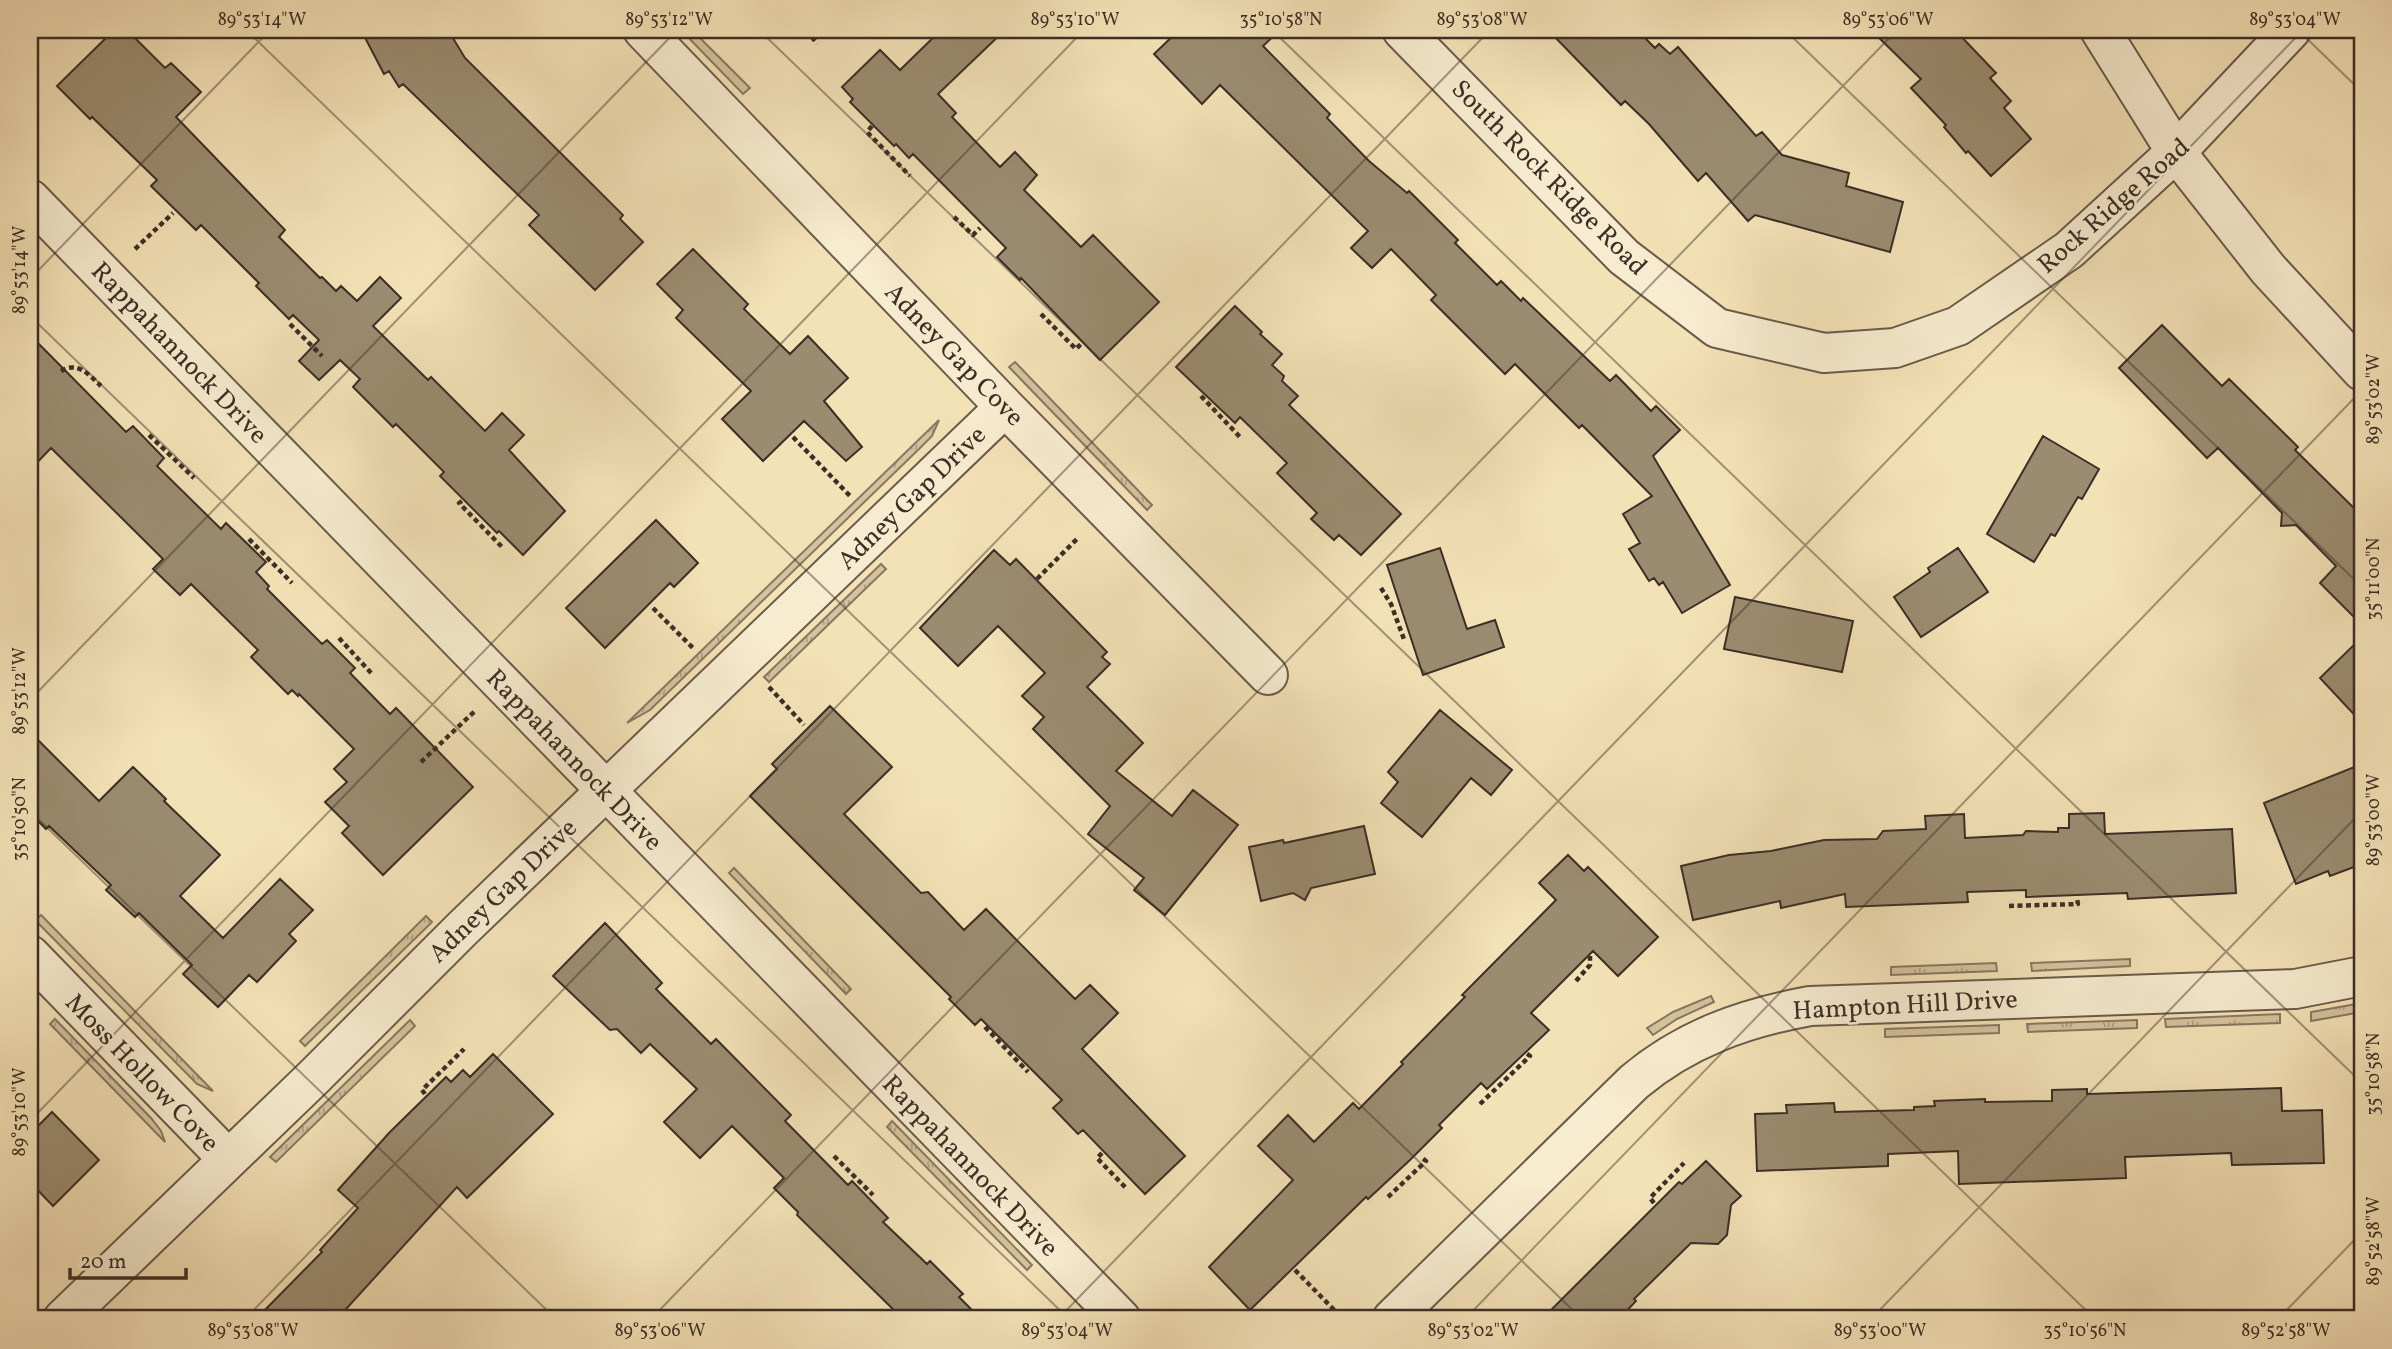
<svg xmlns="http://www.w3.org/2000/svg" width="2392" height="1349" font-family="Vollkorn,serif">
	<style>
		.grass { fill: url(#grass-tufts); stroke: #887862; stroke-width: 2 }
		.building { fill: #9b8c71; stroke: #3b2e26; stroke-width: 2 }
		.lines { fill: none; stroke-linecap: round; stroke-linejoin: round }
		.minor-casing { stroke: #695b4a; stroke-width: 42 }
		.path { stroke: #3b2e26; stroke-width: 4.5; stroke-dasharray: 5 3.5; stroke-linecap: butt }
		.minor { stroke: #f8ecd0; stroke-width: 38 }
		.ticks { fill: none; stroke: #3b2e26; stroke-width: 2; stroke-opacity: 0.45 }
		.labels { text-anchor: middle; stroke-width: 5; stroke-linejoin: round; paint-order: stroke }
		.street-label { font-size: 26px; fill: #3b2e26; stroke: #f8ecd0 }
		.neatline { fill: none; stroke: #3b2e26; stroke-width: 2.5 }
		.ticks-label { font-size: 18px; text-anchor: middle; fill: #3b2e26 }
	</style>
	<defs>
		<pattern id="grass-tufts" width="24" height="20" patternUnits="userSpaceOnUse" patternTransform="scale(1.75)"><rect width="24" height="20" fill="#d5c39e"/><path d="M3 7l-1-3M5 7V3M7 7l1-3M15 17l-1-3M17 17v-4M19 17l1-3" fill="none" stroke="#ae9f81"/></pattern>
	</defs>
	<rect width="100%" height="100%" fill="#f4e2b7"/>
	<filter id="stains"><feTurbulence type="fractalNoise" baseFrequency=".00286" numOctaves="4"/><feColorMatrix values="0 0 0 0 .2 0 0 0 0 .09 0 0 0 0 .02 0 0 0 .5 -.17"/></filter>
	<radialGradient id="worn" r=".72"><stop offset=".6" stop-color="#630" stop-opacity="0"/><stop offset="1" stop-color="#630" stop-opacity=".3"/></radialGradient>
	<path class="grass" d="M681,30h11l58,58 -7,6z
		M1015,362l137,143 -5,5 -138,-143z
		M939,420l-7,16 -12,12 -270,262 -23,13z
		M881,564l5,5 -117,113 -5,-5z
		M734,868l117,121 -5,5 -117,-121z
		M41,915l172,176 -16,-7 -162,-164z
		M426,916l6,6 -127,124 -5,-5z
		M2130,959v7l-98,5 -1,-8z
		M1996,963l1,8 -106,4v-8z
		M1711,996l3,6 -37,17 -24,16 -6,-7 26,-16z
		M2362,1003v9l-51,9v-9z
		M2280,1014v9l-114,4 -1,-8z
		M55,1019l96,99 10,13 4,11 -115,-118z
		M410,1020l5,6 -139,136 -6,-5z
		M2137,1020v8l-109,4 -1,-8z
		M1999,1025v8l-114,4v-8z
		M892,1121l140,144 -5,5 -140,-143z"/>
	<path class="building" d="M114,30h13l38,38 6,-5 30,29 -25,25 109,113 -6,7 41,41 2,-1 14,14 5,-5 16,15 23,-24 21,21 -28,28 55,54 3,-3 54,54 17,-18 22,22 -15,15 56,61 -42,44 -24,-24 -2,2 -57,-57 4,-4 -48,-48 -3,3 -40,-40 7,-8 -20,-19 -21,20 -20,-19 20,-21 -26,-25 -4,4 -33,-33 3,-3 -58,-58 -5,5 -45,-44 6,-6 -65,-63 -2,2 -33,-33z
		M361,30h87l17,28 158,157 -3,4 23,23 -48,48 -66,-65 10,-10 -136,-131 -4,3 -10,-16 -5,3z
		M941,30h64l-67,64 18,19 -4,4 48,50 15,-15 22,23 -13,15 57,57 12,-12 66,67 -59,58 -79,-82 -1,2 -23,-23 9,-9 -93,-94 -4,4 -13,-14 -2,2 -44,-44 3,-3 -11,-12 38,-37 20,20z
		M1179,30h101l-17,16 67,68 -3,4 42,43 38,32 2,-2 49,49 -3,3 42,42 4,-4 20,20 2,-3 87,83 6,-6 35,36 5,-5 24,24 -27,26 77,129 -48,28 -19,-31 -4,3 -5,-7 -5,3 -20,-32 11,-6 -17,-29 29,-18 -70,-71 -3,3 -64,-64 -10,10 -74,-74 5,-5 -45,-46 -19,19 -21,-20 17,-17 -148,-146 -18,19 -48,-50z
		M1548,30h89l18,18 4,-4 11,10 8,-7 78,89 6,-4 20,23 67,18 -3,13 57,16 -13,50 -135,-37 -7,6 -42,-48 -8,8 -49,-57 -24,-23 -4,4z
		M1871,30h84l41,43 -6,5 21,23 -7,7 27,31 -40,37 -23,-25 -2,2 -22,-26 2,-2 -35,-37 10,-9z
		M693,249l55,55 -4,5 46,45 18,-18 40,42 -24,23 38,46 -16,14 -42,-40 -41,40 -41,-42 29,-28 -75,-73 7,-8 -26,-26z
		M1235,306l27,26 -2,2 22,20 -10,11 12,11 -2,5 16,15 -9,9 112,109 -40,41 -22,-20 -5,5 -23,-21 6,-6 -40,-40 10,-10 -47,-46 -5,6 -59,-56z
		M2162,325l60,61 7,-7 69,68 -3,3 67,66v109l-42,-42 16,-17 -40,-41 -15,1 1,-13 -64,-65 -11,10 -88,-90z
		M30,335l96,97 7,-6 31,32 -7,8 64,63 5,-6 40,39 -10,10 13,14 -2,3 55,55 5,-4 28,28 -5,5 40,41 6,-6 77,79 -90,88 -41,-42 7,-7 -24,-24 22,-20 -13,-13 20,-20 -55,-55 -1,2 -6,-6 -4,4 -37,-37 7,-7 -67,-66 -11,11 -27,-26 10,-10 -112,-111 -21,22z
		M2043,436l56,33 -17,30 -4,-2 -23,39 -4,-2 -17,28 -47,-28z
		M656,520l42,43 -24,24 -4,-4 -65,65 -39,-40z
		M1440,548l27,81 28,-9 9,27 -81,28 -36,-110z
		M1958,548l30,44 -67,45 -27,-40 36,-25 -2,-4z
		M994,550l16,15 6,-6 91,93 -5,5 8,7 -23,23 56,56 -27,28 56,45 21,-26 45,35 -73,90 -31,-25 10,-12 -56,-44 22,-28 -77,-77 11,-12 -22,-21 23,-23 -47,-47 -40,40 -38,-38z
		M1735,597l118,24 -11,51 -118,-23z
		M2362,637v86l-42,-45z
		M830,706l62,61 -48,47 77,79 7,-1 36,38 22,-21 89,90 15,-14 28,28 -36,36 103,107 -40,38 -62,-64 -5,4 -25,-26 9,-8 -81,-81 -6,6 -26,-26 2,-2 -201,-201 27,-27 -5,-5z
		M1440,710l72,60 -21,25 -20,-17 -49,59 -41,-34 17,-21 -10,-10z
		M30,732l69,69 34,-34 33,32 -2,2 56,54 -40,41 43,42 57,-59 33,31 -24,24 7,7 -39,41 -8,-7 -31,32 -35,-33 9,-9 -53,-52 -4,4 -29,-27 5,-5 -62,-59 -3,3 -16,-16z
		M2362,764v100l-32,12 -2,-5 -32,13 -32,-81z
		M2104,813l1,21 127,-5 4,64 -108,6 -1,-6 -101,4v-7l-59,2 1,10 -122,5 -1,-13 -64,14 -1,-7 -87,19 -12,-54 48,-11 42,-4 53,-11 53,-1 6,-8 43,-2 -1,-13 39,-2 1,24 58,-3 3,-4 32,1v-4h11v-14z
		M1364,826l11,48 -64,14 -6,12 -12,-7 -32,8 -12,-54 34,-7 1,3z
		M1568,855l16,16 4,-4 70,70 -40,39 -25,-25 -62,62 18,17 -62,59 -6,-6 -42,42 3,3 -32,32 -42,39 -2,-2 -116,113 -41,-43 84,-87 -35,-34 30,-31 26,27 39,-39 6,6 44,-45 -2,-2 64,-65 -3,-2 94,-95 -17,-17z
		M605,923l57,60 -6,6 55,55 5,-5 75,76 -6,6 63,64 4,-4 36,37 -5,4 44,42 3,-3 33,33 -4,3 22,22h-78l-106,-104 1,-3 -24,-24 10,-10 -52,-52 -32,32 -36,-36 33,-33 -47,-45 -9,9 -24,-24 -7,1 -57,-54z
		M493,1054l60,60 -86,84 -10,-11 -120,132h-81l66,-67 -2,-2 38,-42 -20,-18 51,-57 57,-56 5,5 12,-12 7,7z
		M2281,1088l1,23 40,-1 2,53 -92,2 -1,-12 -106,4 1,21 -167,6 -1,-33 -70,3v12l-131,5 -2,-57 32,-1 -1,-8 48,-2 1,9 79,-2v-3l21,-1 -1,-5 51,-2v3l67,-1v-11l35,-1v5z
		M52,1112l47,48 -46,46 -23,-24v-48z
		M1706,1161l35,35 -10,9 -4,30 -9,9 -27,-1 -57,56 2,2 -17,18h-77l137,-137 3,2z"/>
	<g class="lines">
		<g class="minor-casing">
			<path id="minor" d="M643,30l362,377 263,268
				M1402,30l222,227 93,71 107,25 71,-5 63,-22 111,-76 107,-98 115,-122
				M2100,30l76,122 92,117 94,102
				M30,199l1091,1120
				M30,955l198,204
				M63,1319l251,-242 149,-149 542,-521
				M1392,1319l242,-237c51,-43 110,-64 176,-76l485,-17 67,-13"/>
		</g>
		<path class="path" d="M807,30l10,14
			M872,126l-5,6 43,44
			M954,217l19,18 7,-7
			M135,249l38,-36
			M1041,314l35,35 5,-5
			M290,324l32,32
			M61,371c17,-10 27,3 40,15
			M1201,396l39,41
			M149,435l45,43
			M793,437l59,61
			M462,501l-3,2 43,44
			M249,539l43,44
			M1037,579l42,-42
			M1381,588l10,16 14,38
			M653,608l42,42
			M339,638l33,36
			M769,687l35,38
			M421,762l55,-52
			M2009,906l69,-2 -1,-5
			M1576,981l14,-16v-9
			M985,1027l43,45
			M425,1094l-3,-4 42,-41
			M1480,1104l50,-48 -4,-3
			M1102,1153l-5,5 29,30
			M834,1156l39,39
			M1388,1197l38,-36 -4,-3
			M1654,1203l-4,-5 34,-35
			M1295,1270l48,49"/>
		<use href="#minor" class="minor"/>
	</g>
	<path class="ticks" d="M246,30l1336,1289M759,30l1336,1289M1272,30l1090,1053M1785,30l577,557M2298,30l64,62M30,279l240,-249M30,316l1039,1003M30,700l647,-670M30,811l526,508M30,1121l1054,-1091M30,1306l13,13M245,1319l1245,-1289M651,1319l1246,-1289M1058,1319l1245,-1289M1465,1319l897,-929M1871,1319l491,-508M2278,1319l84,-87"/>
	<g class="labels">
		<g class="street-label">
			<text transform="translate(1550 177) rotate(45)" y="9">South Rock Ridge Road</text>
			<text transform="translate(2113 205) rotate(-41)" y="9">Rock Ridge Road</text>
			<text transform="translate(180 352) rotate(46)" y="9">Rappahannock Drive</text>
			<text transform="translate(955 354) rotate(46)" y="9">Adney Gap Cove</text>
			<text transform="translate(911 497) rotate(-44)" y="9">Adney Gap Drive</text>
			<text transform="translate(575 759) rotate(46)" y="9">Rappahannock Drive</text>
			<text transform="translate(502 890) rotate(-44)" y="9">Adney Gap Drive</text>
			<text transform="translate(1905 1004) rotate(-3)" y="9">Hampton Hill Drive</text>
			<text transform="translate(143 1072) rotate(46)" y="9">Moss Hollow Cove</text>
			<text transform="translate(971 1165) rotate(46)" y="9">Rappahannock Drive</text>
		</g>
	</g>
	<rect width="2392" height="1349" fill="none" stroke="#f4e2b7" stroke-width="77"/>
	<path d="M70 1268v10h116v-10" fill="none" stroke="#3b2e26" stroke-width="3.5"/>
	<text x="80" y="1268" font-size="21" fill="#3b2e26" stroke="#f8ecd0" stroke-width="5" paint-order="stroke">20 m</text>
	<rect x="38" y="38" width="2316" height="1272" class="neatline"/>
	<g class="ticks-label">
		<text x="262" y="25">89°53'14"W</text>
		<text x="669" y="25">89°53'12"W</text>
		<text x="1075" y="25">89°53'10"W</text>
		<text x="1281" y="25">35°10'58"N</text>
		<text x="1482" y="25">89°53'08"W</text>
		<text x="1888" y="25">89°53'06"W</text>
		<text x="2295" y="25">89°53'04"W</text>
		<text transform="translate(19 270) rotate(-90)" y="6">89°53'14"W</text>
		<text transform="translate(2373 399) rotate(-90)" y="6">89°53'02"W</text>
		<text transform="translate(2373 579) rotate(-90)" y="6">35°11'00"N</text>
		<text transform="translate(19 691) rotate(-90)" y="6">89°53'12"W</text>
		<text transform="translate(19 819) rotate(-90)" y="6">35°10'50"N</text>
		<text transform="translate(2373 820) rotate(-90)" y="6">89°53'00"W</text>
		<text transform="translate(2373 1074) rotate(-90)" y="6">35°10'58"N</text>
		<text transform="translate(19 1112) rotate(-90)" y="6">89°53'10"W</text>
		<text transform="translate(2373 1241) rotate(-90)" y="6">89°52'58"W</text>
		<text x="253" y="1336">89°53'08"W</text>
		<text x="660" y="1336">89°53'06"W</text>
		<text x="1067" y="1336">89°53'04"W</text>
		<text x="1473" y="1336">89°53'02"W</text>
		<text x="1880" y="1336">89°53'00"W</text>
		<text x="2085" y="1336">35°10'56"N</text>
		<text x="2286" y="1336">89°52'58"W</text>
	</g>
	<rect width="100%" height="100%" filter="url(#stains)"/>
	<rect width="100%" height="100%" fill="url(#worn)"/>
</svg>
